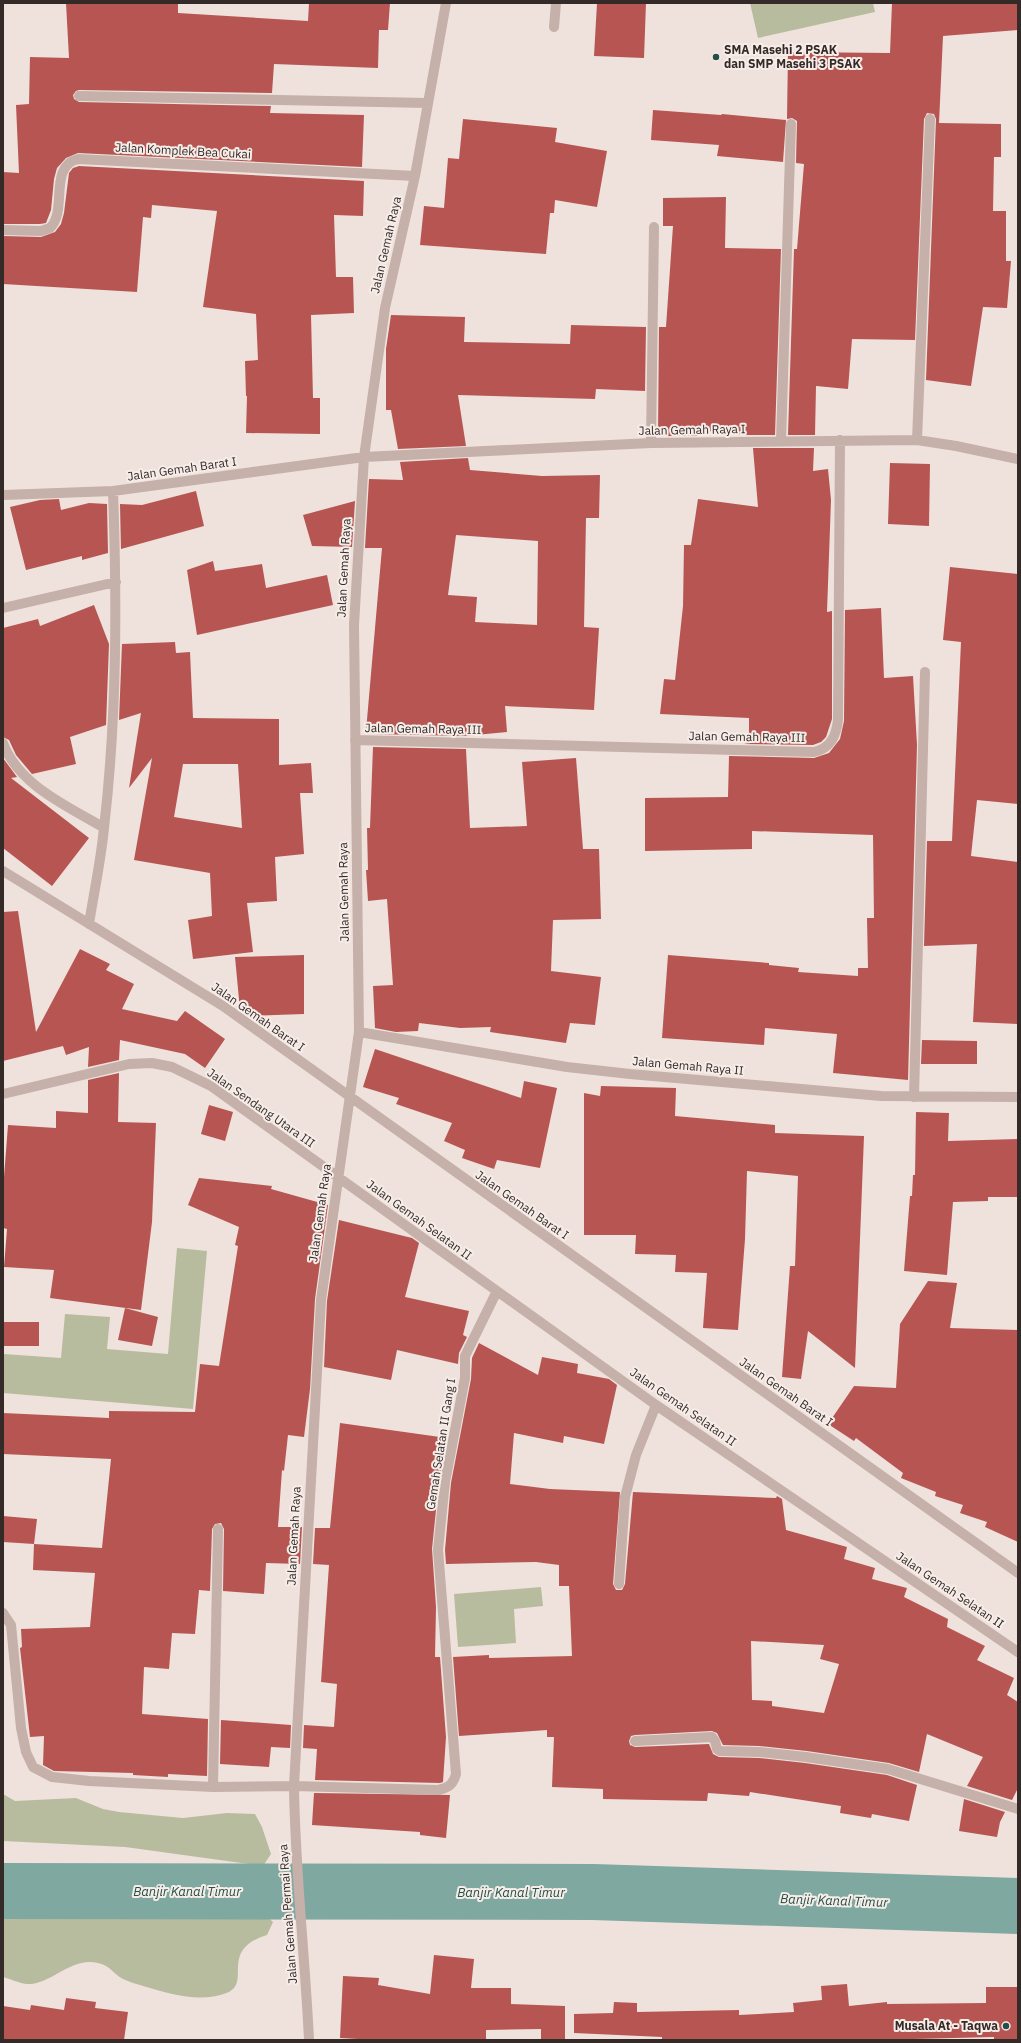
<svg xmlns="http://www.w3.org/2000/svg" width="1021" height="2043" font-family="'IBM Plex Sans',sans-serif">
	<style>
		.green { fill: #b8bc9e }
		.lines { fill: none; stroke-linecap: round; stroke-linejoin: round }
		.river { stroke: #7fa8a1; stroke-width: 56 }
		.building { fill: #b75552; fill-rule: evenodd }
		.lane { stroke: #c5b0aa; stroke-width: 10 }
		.street { stroke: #c5b0aa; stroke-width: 10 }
		.poi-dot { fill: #235049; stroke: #f7ede8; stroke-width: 1.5 }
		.labels { text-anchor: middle; stroke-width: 4; stroke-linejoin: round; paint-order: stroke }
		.poi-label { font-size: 12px; font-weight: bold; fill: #342a28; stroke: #f7ede8; text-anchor: start }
		.street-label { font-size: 12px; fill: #342a28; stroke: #f7ede8 }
		.water-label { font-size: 13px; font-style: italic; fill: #235049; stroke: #f7ede8 }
	</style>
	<rect width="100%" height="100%" fill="#efe2dc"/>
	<path class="green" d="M750,3h123l2,9 -117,26z
		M177,1248l30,3 -14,158 -190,-16 1,-39 57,4 4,-44 45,3 -3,32 61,5z
		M541,1587l2,19 -29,3 2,34 -58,4 -4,-53z
		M3,1794l12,7 61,-3 27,11 16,3 64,6 44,-5 28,1 7,13 9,27 -8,12 -138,-19 -122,-6z
		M120,1908l43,10 99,-6 11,10 -6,13c-48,15 -16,46 -38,57 -27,12 -59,2 -86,-6 -6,-2 -14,-4 -20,-7 -10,-5 -12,-13 -25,-16 -27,-7 -48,23 -72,21 -7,-1 -16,-5 -23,-7v-66h56z"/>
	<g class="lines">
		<path class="river" d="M3,1891l590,1 425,14"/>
	</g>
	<path class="building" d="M66,3h112v10l130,8 1,-18h81l-2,27h-9l-1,38 -104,-4 -2,29 -193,-3 -3,1 -3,4 1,4 5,3 192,4 -1,7 94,2 -2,52 -284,-14 -12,5 -9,10 -3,11 -3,31 -5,13 -6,1h-37v-52l16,1 -3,-68 13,-1 1,-47 39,1z
		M597,3h49l-2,55 -50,-2z
		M892,3h126v27l-75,6 -4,87 62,1v33h-7l-1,54h13v50h5l-4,47 -24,-1 -12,79 -45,-6 10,-261 -2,-5 -7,-1 -3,6 -9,221 -63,-1 -4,50 -32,-3 -1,49h-27l6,-186h3l7,-85 -8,-1 1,-42 -5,-3 -5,1 1,-67 102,1z
		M653,110l68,5 1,-1 64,6 -3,42 -66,-6 2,-11 -68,-5z
		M463,119l94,9 -2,14 52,9 -10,56 -42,-7 -1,13h-4l-4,41 -126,-9 4,-39 20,2 4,-50 11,1z
		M79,166l285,15 -1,35 -29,-1 2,62h17l1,36 -43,2 2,83h7v36l-74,-1 1,-37h-1l-1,-35 13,-1 -2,-46 -53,-7 14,-96 -65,-6 -1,13 -8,-1 -6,75 -134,-8v-48l38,1 14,-5 6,-8 3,-11 5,-40 4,-5z
		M726,197l-1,51 56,1 -6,186h-28l-49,-5v6h-40l1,-109h7l7,-101h-10v-28z
		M391,315l74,2 -1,25 106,2 1,-19 75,2 -1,64 -49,-2 -1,10 -137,-4 8,51 -68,3 -7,-39h-5v-61z
		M753,448h61l-1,23 15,-2 3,31 -4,112 5,-1v108l-6,18 -5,5 -8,3 -69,-1 5,-1v-25l-89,-4 4,-35 11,1 8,-74 1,-61h7l7,-46 60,8z
		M468,458l2,12 72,6 58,-1 -1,43h-13l-2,109 15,1 -5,82 -89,-4 2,26 -42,4 -92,-2v-2l-7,-1 16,-183h-17l4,-69 34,1 -3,-18zM456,535l82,6 -1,84 -62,-3 2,-25 -29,-2z
		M890,463l40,1 -1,62 -41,-2z
		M196,491l8,35 -83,23 -1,-45 22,1z
		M59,499l2,11 28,-7 18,1 1,49 -26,7v-4l-56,14 -16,-63 30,-7z
		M355,501l-3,46 -40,-1 -9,-31z
		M213,561l2,10 47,-7 4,24 61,-13 6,30 -136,30 -10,-65z
		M950,567l68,7v230l-41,-4 -6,56 47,6v162l-45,-2 4,-78 -53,2 3,-105h25l9,-199 -18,-2z
		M94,605l15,39 -3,81 -36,12 6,27 -44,10 -16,-19 -7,-15 -6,-3v-109l35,-9 2,7z
		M881,608l3,70 29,-2 4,69 -9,335 -75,-7 4,-39 -72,-6 -1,17 -102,-7 6,-83 101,8v2l30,3 -1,4 60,4v-8h10l-1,-50h7l-1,-83 -121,-4v18l-107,2v-53l83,-1 1,-41 85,2 15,-5 11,-14 4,-18 1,-111z
		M175,642l1,11 14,-1 3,66 86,1v46l32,-2 2,30h-13l4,61 -29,3 2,44 -30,2 6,49 -60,7 -5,-39 24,-4 -2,-43 -76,-13 18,-102 -23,30 12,-75 -22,7 3,-76zM183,764h55l4,64 -68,-11z
		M373,747l93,2 4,79 57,-2 -5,-64 54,-4 7,91h16l2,70 -48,1 -2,51 50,6 -6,48 -25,-2 -4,20 -76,-11 1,-5 -31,1 -41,-5 -1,8 -22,1 -21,-4 -2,-42 20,-1 -6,-86 -19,2 -2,-31h2l-1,-42h3z
		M3,758l14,19 -6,1 78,60 -37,48 -49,-38z
		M18,911l18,121 44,-83 30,15 -4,6 28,14 -12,25 55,12 8,-10 40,28 -20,29 -20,-14 -65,-14 -1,20 -31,7 1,-20 -23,8 -3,-9 -60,15v-149z
		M304,955v59l-56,2 -8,-6 -5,-53z
		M922,1040l55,1v23h-56z
		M375,1049l146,49 3,-17 33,7 -17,80 -43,-8 -3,9 -32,-11 3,-8 -21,-9 8,-18 -56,-19 3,-6 -36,-11z
		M119,1073l-1,49 38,1 -4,99 -11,88 -91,-12 4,-28 -50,-3 3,-38 -4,-1v-38l5,-65 48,3v-17l32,2v-33z
		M601,1086l75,2 -1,28 100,9v8l89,3 -9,232 -47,-37 -7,48 -19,-2 8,-111h5l3,-90 -51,-5 -2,68 -7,91 -35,-2 4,-55 -32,-1 1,-17 -41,-1 1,-19h-52v-142l16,3z
		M209,1105l24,7 -8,29 -24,-7z
		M916,1112l33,1 -1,28 70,-2v58h-30v4l-35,1 -6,73 -43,-4 6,-75h2l1,-21h2z
		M199,1178l73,8 -1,3 57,16 -13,94 -5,90 -6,48 -16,-2 -4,36 -2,-1 -4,57h24l-2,37 -34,-1 -2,31 -41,-3 1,-62 -3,-6 -6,1 -3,5 -2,62 -11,-1 -4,44 -23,-1 -3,36 -25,-2 -2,47 66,5 -1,57 -39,-2v3l-35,-2v-2l-79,-2 -11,-6 1,-29 -14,1 -10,-89 2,-1 -1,-18 69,-2 5,-54 -62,-3 1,-26 68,4 9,-89 -108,-5v-41l106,5v-7l86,1 5,-48 19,2 19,-120 -3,-1 4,-18 -51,-22z
		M339,1220l73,18 7,5 -14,54 64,14 -6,24 4,2 -8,16 -1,11 -61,-14 -6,30 -67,-13 3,-66z
		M928,1281l29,2 -7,45 68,2v212l-33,-15 2,-5 -27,-9 3,-8 -28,-9 1,-4 -35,-14 2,-5 -47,-35 -2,3 -26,-17 26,-38 42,2 4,-64z
		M125,1308l33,9 -6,29 -34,-6z
		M3,1322h36v24h-36z
		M479,1343l59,32 4,-18 36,7 -1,9 32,6 8,6 -13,59 -40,-8 -1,7 -49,-10 -4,51 40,5 70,3 -7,92 3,6h6l3,-6 8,-92 143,6 1,-2 5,3 4,31 61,17 -3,12 31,9 -3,11 35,9 -3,9 44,22 -1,8 38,19 -8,14 37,18 -7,17 11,7v86l-6,12 -45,-14 16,-29 -56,-23 -8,38 -30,-9 -82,-12 -48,-5 -36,-1 -6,-12 -5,-2 -77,4 -4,1 -2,5 1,4 5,2 74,-3 4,10 6,3 40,1 46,5 82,12 30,10 -8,36 -37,-7 -1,4 -31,-5 1,-7 -91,-14 -1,4 -41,-3 -1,8 -104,-2v-10l-51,-2 2,-50h-7v-7l-88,6 -6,-79 36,-2v3l83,-2 -3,-70h-10v-21l-23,-3 -90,2 -1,-14 6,-67 20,-104 1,-21zM751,1641l73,4 -4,14 19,5 -15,49 -52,-7v-5l-20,-1z
		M340,1423l107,15 -8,43 -7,68 4,58 -1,50h5l6,80 -3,45 -3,1 -125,-3 2,-31 -14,-1 1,-23 30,2 3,-43 -16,-2 8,-117 -16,-1 2,-36h15z
		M3,1516l34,3 -3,25 -31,-2z
		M221,1720l70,5 -1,23 -19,-1 -2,20 -49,-3z
		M314,1793l136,2 -4,43 -26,-3v-3l-108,-7z
		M964,1799l41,13 -5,10 -3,15 -38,-6z
		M434,1955l40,4 -3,29h40v16l54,2v34h-24v-11l-55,1v10h-110l-36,-2 3,-62 36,2 -1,7 52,9z
		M847,1984l2,22 38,-4v2l99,-1v-16h32v53h-24v-3l-120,3h-212v-3l-88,-4v-19l39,-1 1,-11 23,1v9l102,-2v5l55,-3 -1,-9 29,-3 -1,-14z
		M66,1998l30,4 -1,6 33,4 -4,28h-121v-34l27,4 1,-5 33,5z"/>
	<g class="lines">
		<path class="lane" d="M554,27l2,-24"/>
		<path class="street" d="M79,96l349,7
			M3,230l38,1 9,-3c18,-17 -2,-62 28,-69l337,17
			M917,440l13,-321
			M781,441l10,-317
			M651,443l3,-216
			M3,495l110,-4 251,-34 287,-14 266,-3 39,6 62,13
			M3,608l113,-26
			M355,740l459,12c17,-4 22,-16 24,-32l2,-280
			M3,743c16,43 65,63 101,85
			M3,871l220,135 795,567
			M89,924c5,-32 12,-64 15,-96 13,-112 13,-225 9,-337
			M359,1032l208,35 63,7 251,22 137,1
			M3,1094l126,-30 23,-1 20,4 39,19 445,319 362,247
			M914,1097l11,-425
			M619,1584l6,-87 11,-42 20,-50
			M3,1613l8,12 10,103 5,24 7,15 19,10 37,4 124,6 81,-1 144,4c10,-2 15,-5 18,-16l-18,-224 7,-68 20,-104v-22l32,-65
			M635,1741l77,-4 3,4 2,8 3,2 39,1 47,5 82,12 130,40
			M213,1787l5,-258
			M309,2040c-4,-85 -14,-169 -15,-254l27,-486 38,-268 -5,-407 10,-168 21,-149 30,-132 31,-173"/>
	</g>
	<g class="poi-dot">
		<circle cx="716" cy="57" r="4"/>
		<circle cx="1006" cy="2026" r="4"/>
	</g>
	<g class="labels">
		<g class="poi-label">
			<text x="724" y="54">SMA Masehi 2 PSAK<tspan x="724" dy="14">dan SMP Masehi 3 PSAK</tspan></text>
			<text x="998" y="2030" text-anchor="end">Musala At - Taqwa</text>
		</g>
		<g class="street-label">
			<text transform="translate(183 151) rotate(3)" y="4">Jalan Komplek Bea Cukai</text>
			<text transform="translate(386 245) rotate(-77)" y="4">Jalan Gemah Raya</text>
			<text transform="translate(692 430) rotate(-1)" y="4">Jalan Gemah Raya I</text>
			<text transform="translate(182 469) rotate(-8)" y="4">Jalan Gemah Barat I</text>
			<text transform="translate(344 568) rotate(-87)" y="4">Jalan Gemah Raya</text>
			<text transform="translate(423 729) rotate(1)" y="4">Jalan Gemah Raya III</text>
			<text transform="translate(747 737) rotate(1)" y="4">Jalan Gemah Raya III</text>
			<text transform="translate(344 892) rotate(-91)" y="4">Jalan Gemah Raya</text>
			<text transform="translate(258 1017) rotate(35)" y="4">Jalan Gemah Barat I</text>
			<text transform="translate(688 1066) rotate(5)" y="4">Jalan Gemah Raya II</text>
			<text transform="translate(261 1108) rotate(35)" y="4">Jalan Sendang Utara III</text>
			<text transform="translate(522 1205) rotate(35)" y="4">Jalan Gemah Barat I</text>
			<text transform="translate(320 1213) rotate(-82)" y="4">Jalan Gemah Raya</text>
			<text transform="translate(419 1220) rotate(36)" y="4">Jalan Gemah Selatan II</text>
			<text transform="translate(786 1392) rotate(35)" y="4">Jalan Gemah Barat I</text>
			<text transform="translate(683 1407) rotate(35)" y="4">Jalan Gemah Selatan II</text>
			<text transform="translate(441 1444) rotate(-81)" y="4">Gemah Selatan II Gang I</text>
			<text transform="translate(294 1536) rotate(-87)" y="4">Jalan Gemah Raya</text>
			<text transform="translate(950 1590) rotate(34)" y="4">Jalan Gemah Selatan II</text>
			<text transform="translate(288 1914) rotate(-94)" y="4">Jalan Gemah Permai Raya</text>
		</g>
		<g class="water-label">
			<text x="187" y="1896">Banjir Kanal Timur</text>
			<text x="511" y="1897">Banjir Kanal Timur</text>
			<text transform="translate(834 1900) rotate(2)" y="5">Banjir Kanal Timur</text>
		</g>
	</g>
	<rect width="1021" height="2043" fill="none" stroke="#342a28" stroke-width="8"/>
</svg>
